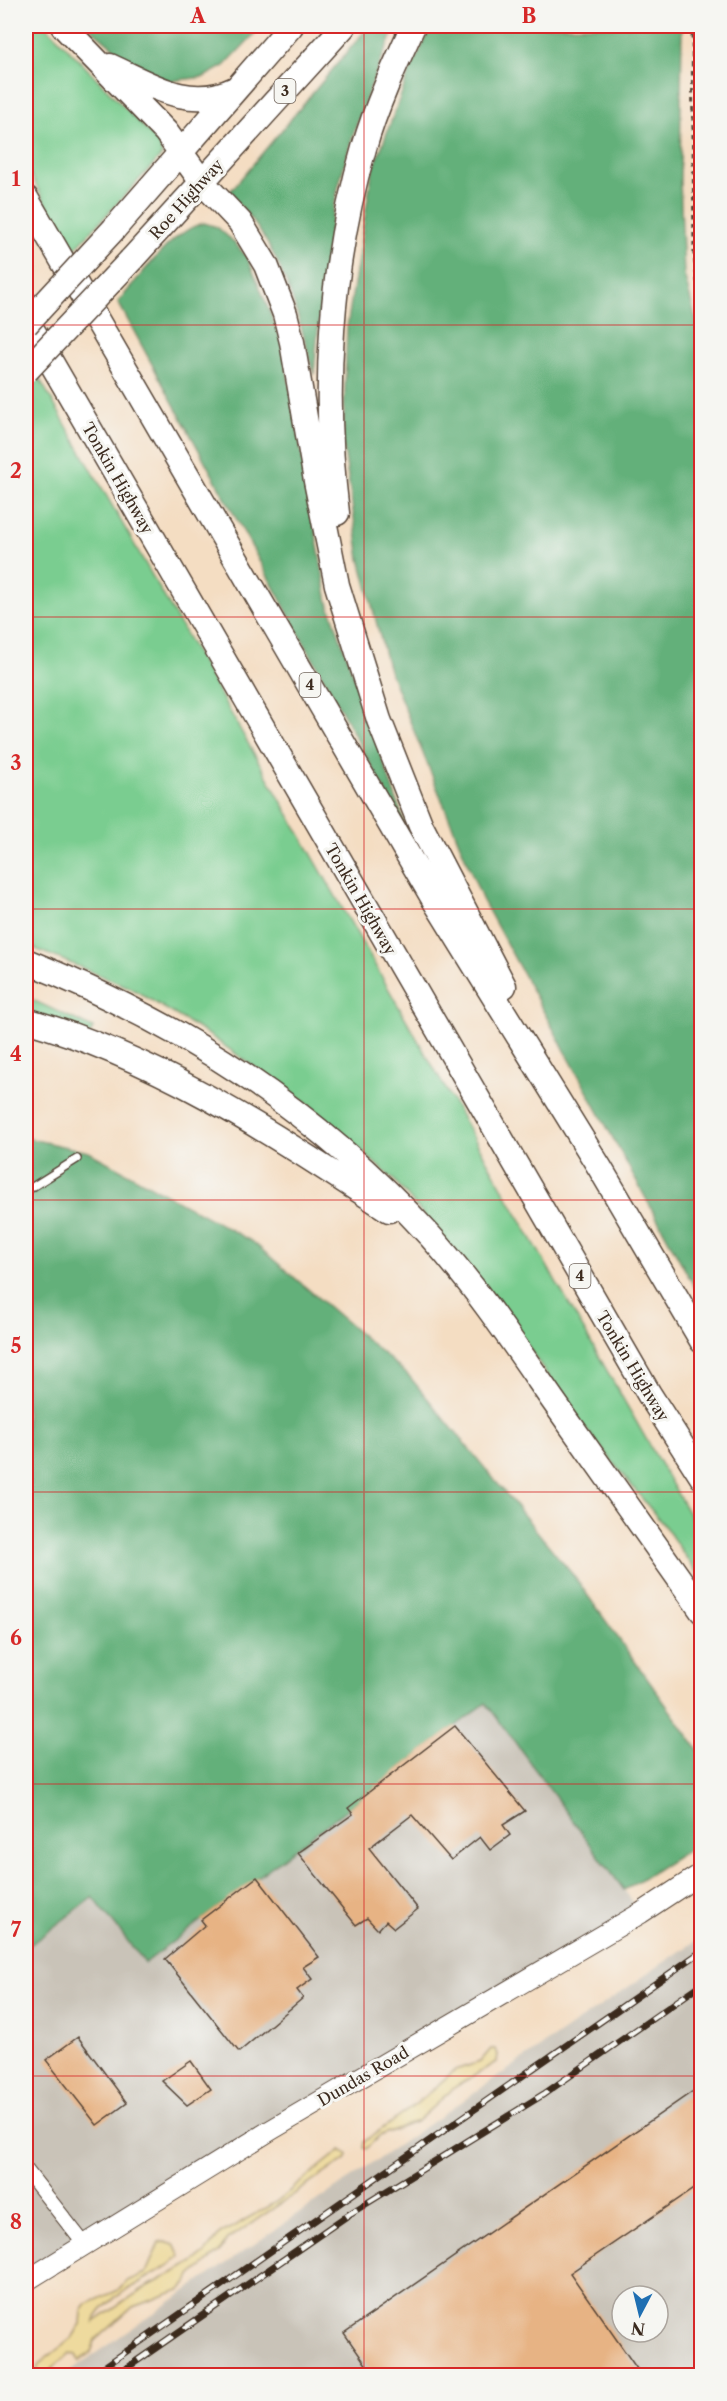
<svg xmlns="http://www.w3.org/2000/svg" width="727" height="2401" font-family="'Libre Caslon Text',serif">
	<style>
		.industrial { fill: #c9c3b8; fill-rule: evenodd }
		.green { fill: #7acd90; stroke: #5a7c57; stroke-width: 1.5 }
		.forest { fill: #63b07a; stroke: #4f6d4c; stroke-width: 1.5 }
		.sand { fill: #eeda9e; stroke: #94825e; stroke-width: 1.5 }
		.building { fill: #e7b384 }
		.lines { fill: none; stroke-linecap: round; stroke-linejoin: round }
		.service-casing { stroke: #574537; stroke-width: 10 }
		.minor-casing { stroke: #574537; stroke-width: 16 }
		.secondary-casing { stroke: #574537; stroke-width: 22 }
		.motorway-casing { stroke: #574537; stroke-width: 27 }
		.path { stroke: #574537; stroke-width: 3; stroke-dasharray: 4.5 4.5; stroke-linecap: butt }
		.service { stroke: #fff; stroke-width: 7 }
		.minor { stroke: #fff; stroke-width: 14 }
		.secondary { stroke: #fff; stroke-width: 20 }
		.motorway { stroke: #fff; stroke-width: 24 }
		.rail-casing { stroke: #3b2a1e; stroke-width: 7 }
		.rail { stroke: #f6f6f2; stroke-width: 4.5; stroke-dasharray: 14; stroke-linecap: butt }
		.motorway-bridge-casing { stroke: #574537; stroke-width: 27; stroke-linecap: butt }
		.motorway-bridge { stroke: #fff; stroke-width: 24 }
		.grid { fill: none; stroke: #d62828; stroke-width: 1.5; stroke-opacity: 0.55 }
		.labels { text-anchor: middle; stroke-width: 6; stroke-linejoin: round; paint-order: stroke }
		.shield { fill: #f6f6f2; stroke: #73675e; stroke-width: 1.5 }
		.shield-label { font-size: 15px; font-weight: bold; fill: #3b2a1e }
		.street-label { font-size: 16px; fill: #3b2a1e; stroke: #f6f6f2 }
		.neatline { fill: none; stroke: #d62828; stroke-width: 2 }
		.grid-label { font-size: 20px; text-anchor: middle; font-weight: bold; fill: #d62828 }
	</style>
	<rect width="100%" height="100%" fill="#f6f6f2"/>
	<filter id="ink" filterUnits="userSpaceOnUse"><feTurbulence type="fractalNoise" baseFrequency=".0167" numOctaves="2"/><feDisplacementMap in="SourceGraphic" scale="12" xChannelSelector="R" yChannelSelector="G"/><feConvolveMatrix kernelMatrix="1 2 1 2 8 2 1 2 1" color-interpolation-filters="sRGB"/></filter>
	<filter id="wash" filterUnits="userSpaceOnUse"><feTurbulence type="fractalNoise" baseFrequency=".008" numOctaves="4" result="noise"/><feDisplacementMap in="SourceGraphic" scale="24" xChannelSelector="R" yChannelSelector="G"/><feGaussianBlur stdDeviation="1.35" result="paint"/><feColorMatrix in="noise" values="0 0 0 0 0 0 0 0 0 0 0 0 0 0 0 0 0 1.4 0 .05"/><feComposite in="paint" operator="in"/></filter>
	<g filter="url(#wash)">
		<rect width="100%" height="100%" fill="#f4ddc2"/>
		<path class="industrial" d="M486,1702l155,211 -615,368v-333l67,-52 52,66z
			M701,1937v438h-637zM622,2296h36v36h-36z"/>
		<path class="green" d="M26,26h20l113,117 3,12 -91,98 -45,-88z
			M26,355l675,1180v44l-35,-51 -89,-110 -77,-112 -106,-126 -84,-74 -101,-71 -78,-47 -105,-43z
			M26,997l67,31 -5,10 -62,-20z"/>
		<path class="forest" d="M88,26h174l-38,40 -20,11 -34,4 -24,-6z
			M369,26h27c-30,66 -56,136 -67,208 -7,46 -11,94 -15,141 -16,-64 -35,-136 -86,-181z
			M432,26h250l-2,155 4,93 18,69 -1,956 -219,-400 -94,-232 -28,-108 -17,-116 4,-116 25,-154 37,-100z
			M204,223l13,4 18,16 13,16 34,83 46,260 80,231 -290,-531c23,-26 53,-71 86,-79z
			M26,1138l63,14 164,90 156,134 164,199 129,180 -1,87 -77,48 -138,-187 -341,260 -52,-66 -67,51z"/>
		<path class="sand" d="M491,2049h4l3,5 -1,8 -42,25 -38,34 -38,15 -13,13 -3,-1 1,-6 52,-38 39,-34 25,-8z
			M341,2150l7,4 -1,4 -120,82 -8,13 -27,22 -10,14 -49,18 -38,34 -4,11 -12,9 -3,-6 -6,-2 -26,22h-9l4,-11 33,-26 9,-14 1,-13 5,-7 34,-15 6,-8 19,-8 13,-30 6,-1 10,3 5,12c-21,18 -77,39 -86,65l49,-33 49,-26 13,-10 15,-19 56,-32z"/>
		<g id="blocks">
			<path class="building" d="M455,1726l70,85 -22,14 7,10 -20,15 -10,-13 -29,23 -39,-45 -43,33 49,61 -24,19 -8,-7 -8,9 -11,-12 -11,7 -58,-72 55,-39 -5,-6z
				M257,1877l62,80 -16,10 9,12 -15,11 6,8 -64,54 -74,-93 40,-34 -4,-5z
				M78,2037l49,66 -30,22 -51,-65z
				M191,2061l20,28 -24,16 -25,-24z
				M702,2085v98l-132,90 72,103h-268l-30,-43z"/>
		</g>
	</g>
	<g filter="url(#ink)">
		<use href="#blocks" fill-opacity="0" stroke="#574537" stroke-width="1.5"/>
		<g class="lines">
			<g class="service-casing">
				<path id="service" d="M26,1191l51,-32"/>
			</g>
			<g class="minor-casing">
				<path id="minor" d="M26,2170l59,75"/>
			</g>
			<g class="secondary-casing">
				<path id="secondary" d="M26,2281l245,-151 370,-217 61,-40"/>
			</g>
			<g class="motorway-casing">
				<path id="motorway" d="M63,26l103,106 36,50 38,40 26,43 19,49 7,28 24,139 21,104 42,135 42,106 83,160
					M110,66c42,19 79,45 125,23
					M26,198l410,705 164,265 102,173
					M114,229l177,-203
					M131,260l213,-234
					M26,319l623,1075 53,83
					M337,513c-15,-120 -7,-249 27,-365 12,-42 31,-83 49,-122
					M26,961c160,65 288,148 405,276 45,50 83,107 121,162 50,71 100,141 150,212
					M26,1020c137,40 245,113 363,190"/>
			</g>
			<path class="path" d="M692,26l2,231 8,63"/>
			<use href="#service" class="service"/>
			<use href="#minor" class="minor"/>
			<use href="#secondary" class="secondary"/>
			<use href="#motorway" class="motorway"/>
			<g class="rail-casing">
				<path id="rail" d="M91,2376l611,-425
					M115,2376l236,-163 193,-119 158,-110"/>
			</g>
			<use href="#rail" class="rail"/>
			<g class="motorway-bridge-casing">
				<path id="motorway-bridge" d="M26,324l88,-95
					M26,371l105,-111"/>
			</g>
			<use href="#motorway-bridge" class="motorway-bridge"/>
		</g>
	</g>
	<path class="grid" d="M364,26v2350M26,325h676M26,617h676M26,909h676M26,1200h676M26,1492h676M26,1784h676M26,2076h676"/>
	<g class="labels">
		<g class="shield">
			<rect x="274.5" y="79" width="21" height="24" rx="4.5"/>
			<rect x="299.5" y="673" width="21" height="24" rx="4.5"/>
			<rect x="569.5" y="1264" width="21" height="24" rx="4.5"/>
		</g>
		<g class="shield-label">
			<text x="285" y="96">3</text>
			<text x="310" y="690">4</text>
			<text x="580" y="1281">4</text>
		</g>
		<g class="street-label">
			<text transform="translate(186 199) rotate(-48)" y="6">Roe Highway</text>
			<text transform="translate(118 478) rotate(60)" y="6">Tonkin Highway</text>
			<text transform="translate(361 899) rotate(60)" y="6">Tonkin Highway</text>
			<text transform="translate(633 1366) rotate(59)" y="6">Tonkin Highway</text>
			<text transform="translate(363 2076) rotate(-30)" y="6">Dundas Road</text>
		</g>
	</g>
	<rect width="727" height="2401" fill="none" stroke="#f6f6f2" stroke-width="66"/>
	<g transform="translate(640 2314) rotate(187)"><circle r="28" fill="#f6f6f2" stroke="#aba49d" stroke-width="1.5"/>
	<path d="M0-4.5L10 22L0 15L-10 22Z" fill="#1f6fb2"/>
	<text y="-9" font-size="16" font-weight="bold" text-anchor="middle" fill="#3b2a1e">N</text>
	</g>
	<rect x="33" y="33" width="661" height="2335" class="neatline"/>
	<g class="grid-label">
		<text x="198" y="23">A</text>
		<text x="529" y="23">B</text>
		<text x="16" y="186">1</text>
		<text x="16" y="478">2</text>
		<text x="16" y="770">3</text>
		<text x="16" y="1061">4</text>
		<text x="16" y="1353">5</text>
		<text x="16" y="1645">6</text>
		<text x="16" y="1937">7</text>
		<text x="16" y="2229">8</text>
	</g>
</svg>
